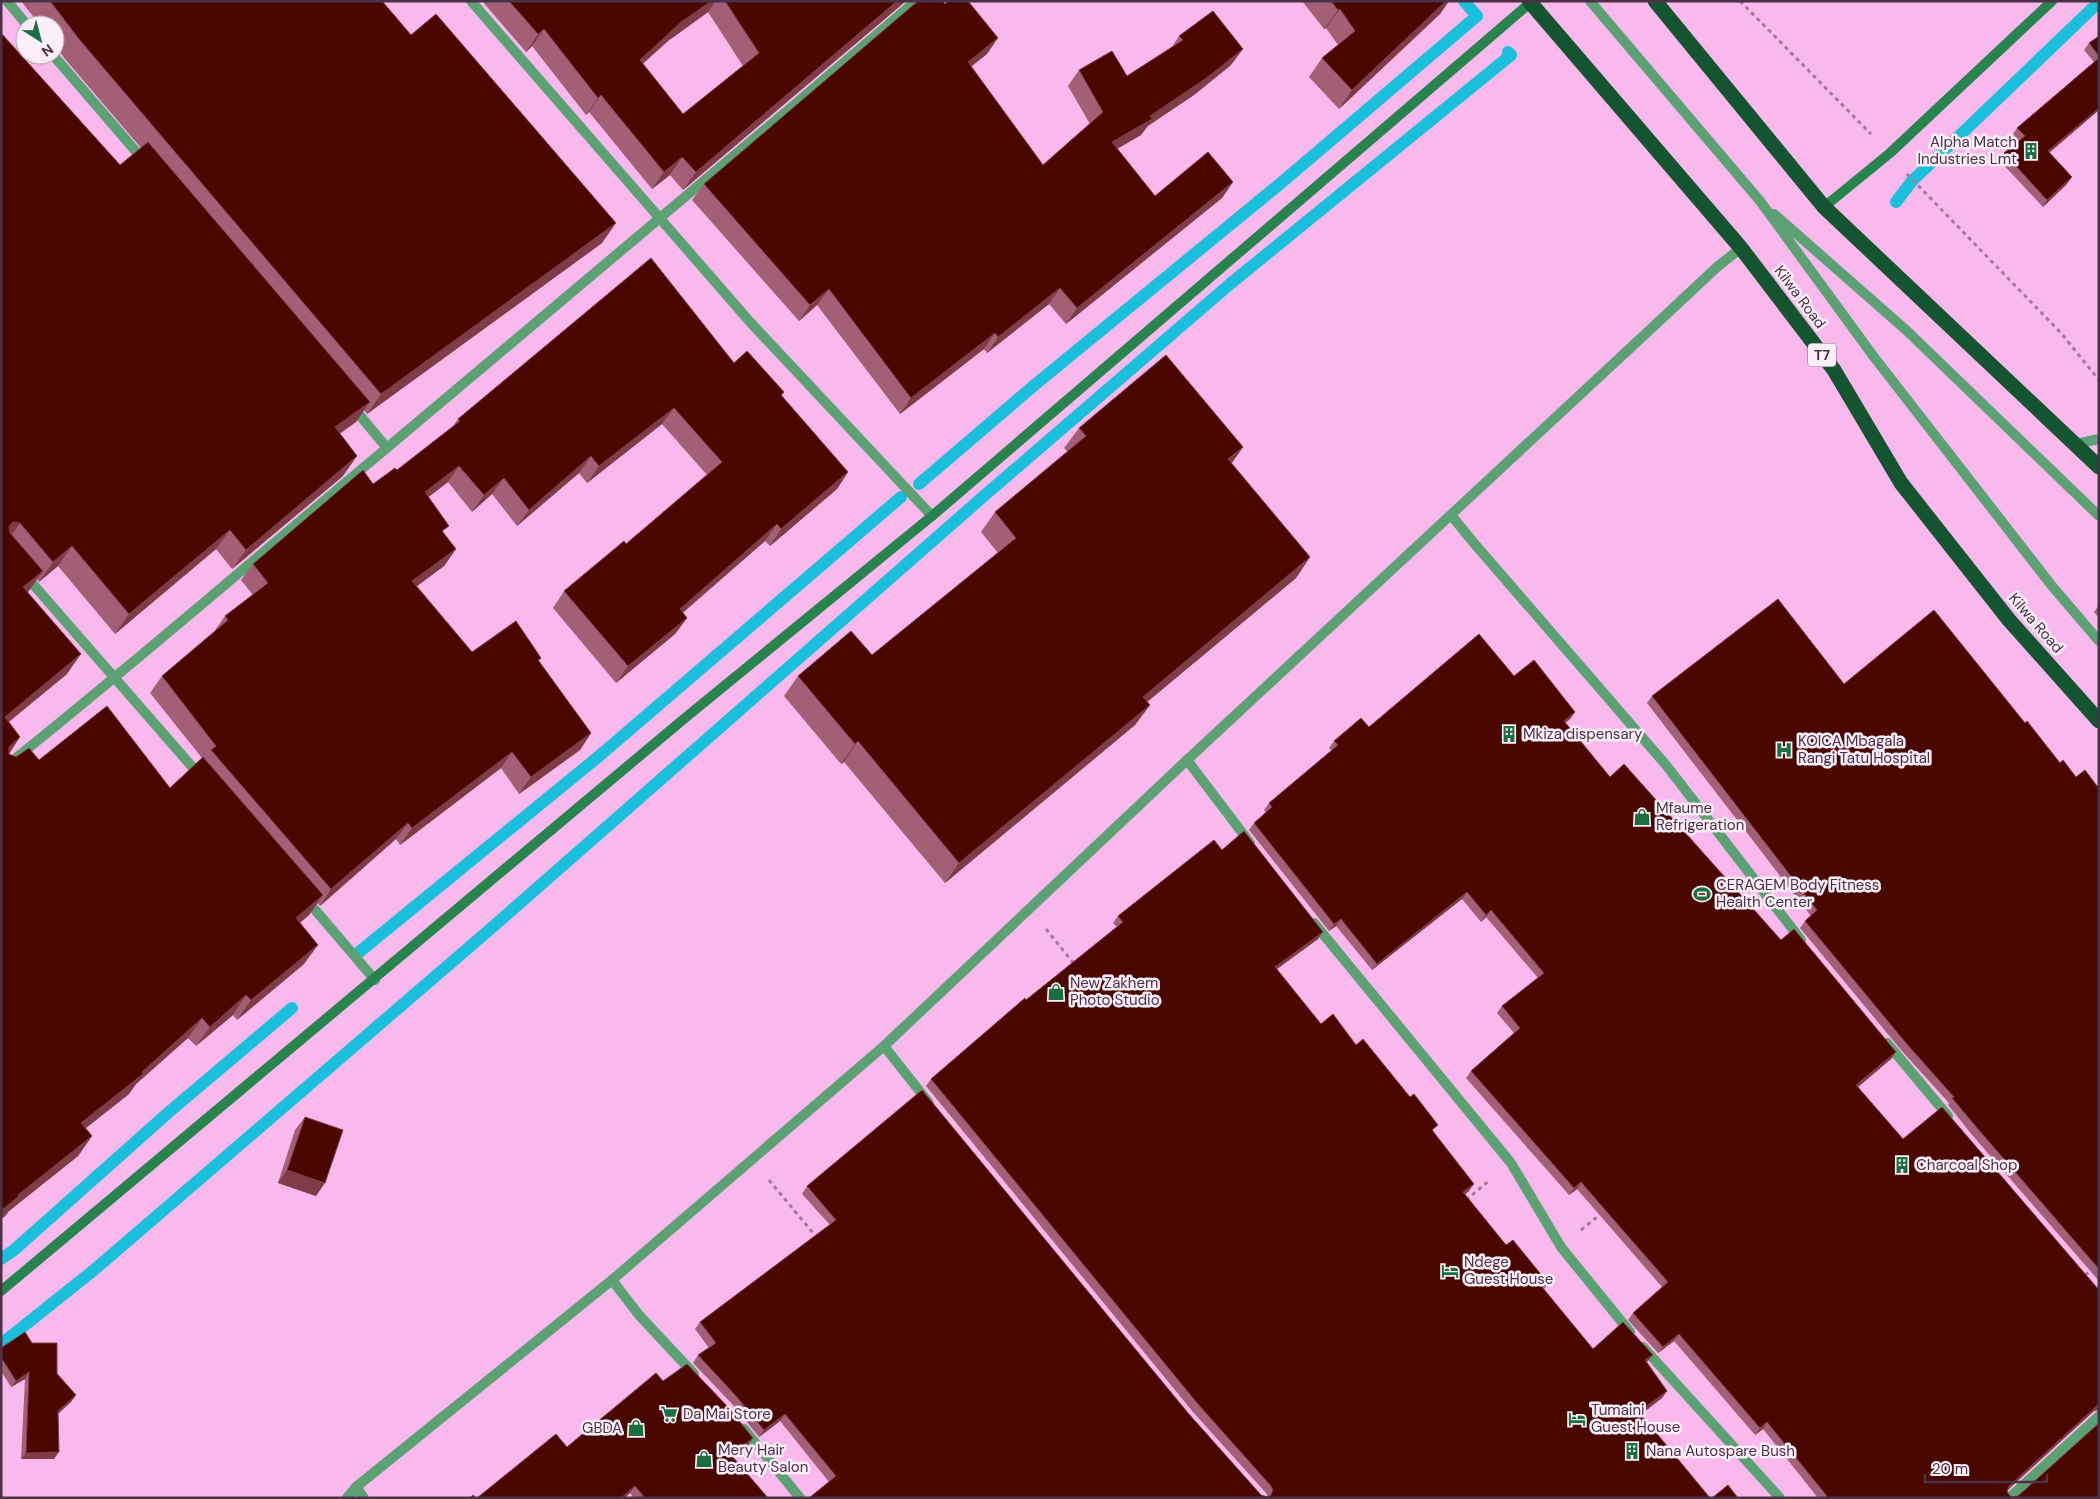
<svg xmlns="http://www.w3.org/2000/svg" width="2100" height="1499" font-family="'DM Sans',sans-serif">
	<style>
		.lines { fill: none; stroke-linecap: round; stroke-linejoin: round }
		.stream { stroke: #1abfdc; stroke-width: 12 }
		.path { stroke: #a6789d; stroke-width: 3; stroke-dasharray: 4 4; stroke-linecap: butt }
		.lane { stroke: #5ca174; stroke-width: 10 }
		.street { stroke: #5ca174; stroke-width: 10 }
		.secondary { stroke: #27844f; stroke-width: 10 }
		.highway { stroke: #155430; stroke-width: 15 }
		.wall { fill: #a26076; fill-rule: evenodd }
		.shaded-wall { fill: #7e3c47 }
		.building { fill: #490700; stroke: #7e3c47 }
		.labels { text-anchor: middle; stroke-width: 5; stroke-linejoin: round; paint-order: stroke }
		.shield { fill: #fbeef8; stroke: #7f6a7b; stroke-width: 1 }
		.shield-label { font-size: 14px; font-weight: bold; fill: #4a3145 }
		.poi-label { font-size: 15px; fill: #4a3145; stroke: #fbeef8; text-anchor: start }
		.street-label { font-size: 15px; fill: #4a3145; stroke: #fbeef8 }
	</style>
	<rect width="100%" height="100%" fill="#fab9ed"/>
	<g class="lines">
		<path class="stream" d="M1896,202l16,-21 187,-179
			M919,484l118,-101 244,-200 196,-167 -13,-15
			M358,953l240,-196 303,-260
			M1,1259l13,-9 155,-138 123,-104
			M1,1344l93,-74 394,-339 497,-436 245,-211 281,-229 -3,-3"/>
		<path class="path" d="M1740,1l131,133
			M1907,174l154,159 38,47
			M1046,929l29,36
			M769,1180l49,59
			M1466,1200l24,-20
			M1581,1230l21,-17
			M2085,1275l14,-11"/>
		<path class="lane" d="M1590,1l170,200 114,156 178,229 47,55
			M1774,214l132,116 193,186
			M2076,444l23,-5"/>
		<path class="street" d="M7,1l20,24
			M471,1l279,321 182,194
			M53,55l92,107
			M352,406l35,42
			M1451,515l22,27 193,223 135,175
			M25,575l176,202
			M1187,760l63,83
			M1,770c132,-105 258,-215 387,-323 176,-148 353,-296 528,-446
			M305,898l70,82
			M1314,923l197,240 50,84 69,85
			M1887,1043l61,73
			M884,1046l45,57
			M612,1280l27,35 55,59
			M1643,1347l137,151
			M744,1429l56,69
			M356,1487l8,11
			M347,1498l9,-11 256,-207 272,-234 303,-286 468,-435 62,-58 24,-19
			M2009,1498l90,-82"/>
		<path class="secondary" d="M1824,207l66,-54 162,-152
			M1,1291l684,-573 247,-202 598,-513"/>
		<path class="highway" d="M1529,1l212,247 93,122 67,113 108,137 90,101
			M1655,1l169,206 275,260"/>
	</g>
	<path class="wall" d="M21,1h361l29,34 191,208 -235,171 -3,-4 -8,12 -16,11 3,43 -111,93 -16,-20 -101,85 -57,-68 -19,16 -2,-3 -10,13 40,82 -58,48 11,15 -11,16v1l7,3 23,3 131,28 32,-30 -52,-65 12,-17 51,-43 12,-17 28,-21 -12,-15 12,-16 120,-80 24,-14 55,-43 6,-8 276,-56 50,29 -2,4 66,76 -11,17 -67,57 -5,-5 -82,72 4,5 -12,16 -59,49 -63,-75 11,-17 62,-47 81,-69 -45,-51 -75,59 -8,-10 -62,53 -25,-32 -20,18 -24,-30 -20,15 16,36 12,16 -12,17 -27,20 55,66 69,6 -2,3 52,72 -11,17 -61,44 -18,-26 -101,77 -4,-6 -76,67 -2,-3 -9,12 -9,8 4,41 -67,56 -4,-5 -37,31 -8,-8 -52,46 -7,10 -43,34 6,8 -14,20 -69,55 -4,5 -4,3v-1186l119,132 21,-17 -76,-89 -10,-14v-20h-15z
		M482,1h424l-223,189 -13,-15 -18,14 -63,-77 -3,3 -54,-69 -6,6zM708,12l35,54 -60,48 -40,-50 25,-23z
		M1302,1h147l-9,13 -101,95 -30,-32 13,-19 16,-13 -12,-17 -2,1z
		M945,4l42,50 -16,12 72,99 47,-41 -22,-38 11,-16 48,6 45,-29 7,-11 52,29 -37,30 -46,30 -7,10 -24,14 38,47 78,-14 -11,16 -156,126 -17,-20 -62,49 -3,-4 -84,65 -83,-109 -18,16 -107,-121 12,-16z
		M2099,36v74l-50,43 18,31 -24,23 -44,-47 5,-7 15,-12 -6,-7 4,-6 77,-66 -10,-12 5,-7z
		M1079,428l164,19 -12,17 79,93 -14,21 -149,124 3,3 -15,20 -190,158 -101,-121 -3,2 -57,-68 14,-20 74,-21 126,-102 -17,-21 14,-20 73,-60 -4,-4z
		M2099,605v13l-5,-6z
		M1514,676l61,36 -5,7 -5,4 45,54 171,163 115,112 -5,7 -33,28 45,52 196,151v120l-5,1 -86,79 -1,2 4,5 88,1h-281l-55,-69 -8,6 -81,-94 -16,12 -30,-33 5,-7 29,-26 -85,-98 -8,6 -103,-117 5,-7 43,-38 -17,-20 5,-7 36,-28 -52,-61 -5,5 -19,-23 -90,71 -36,-44 -7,5 -80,-101 5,-7 12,-10 -2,-3 5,-7 63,-52 -3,-3 5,-7 35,-14z
		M1844,684l181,39 35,40 16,14 21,9 2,-1v496l-126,-145 -25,-31 1,-2 -48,-53 -101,-122 5,-7 6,-5 -164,-213 5,-7z
		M1222,850l96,89 -41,30 44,55 35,21 78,87 35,59 -4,3 41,51 42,38 -4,6 49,60 54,13 20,29 -5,7 -21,16 69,84h-901l20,-16 -49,-61 -21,16 -27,-33 -39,-41 5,-8 11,-7 -14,-19 5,-7 130,-97 -28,-31 5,-8 381,227 73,82 7,2 -2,-4 -73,-81 -267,-326 5,-7 95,-79 91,-73 -4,-4 5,-7z
		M305,1117l11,79 -38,-13 17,-53z
		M32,1343l44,52 -5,7 -13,12 -4,45h-33l4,-80 -14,8 -10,-16v-23z
		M663,1381l85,65 -15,11 35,41h-134l-4,-5 -63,-46z"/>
	<path class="shaded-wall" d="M711,1h5l-8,11 -40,29 -41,36 13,-17 40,-37z
		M897,1h9l-223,189 13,-18z
		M1446,1h3l-9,13 -101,95 13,-19z
		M1340,9l-14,19 -2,1 14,-19z
		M544,29l-12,17 -6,6 12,-18z
		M998,38l-11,16 -30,24 11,-16z
		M1243,49l-12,16 -37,30 -46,31 -7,9 -40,23 11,-16z
		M601,95l-12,17 -3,3 12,-17z
		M2099,108v2l-56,48 5,-7z
		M682,157l-12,18 -18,14 12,-17z
		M2072,177l-5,7 -24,23 4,-7z
		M1233,182l-11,16 -156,126 11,-16z
		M616,223l-14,20 -235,171 14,-20z
		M1060,288l-11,16 -62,49 11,-16z
		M829,289l-12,16 -18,16 11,-16z
		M995,333l-11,16 -84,65 11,-16z
		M370,402l-14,20 -35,25 14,-20z
		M674,408l-12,16 -75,59 12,-17z
		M1243,447l-14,20 -1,-8z
		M357,456l-14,20 -111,93 14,-19z
		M591,456l-12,17 -62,53 12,-16z
		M459,466l-11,16 -35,27 12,-17z
		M848,472l-11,17 -67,57 11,-17z
		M504,478l-12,16 -20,18 12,-17z
		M13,522l7,1 -14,20 3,-17z
		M777,524l-12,17 -97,84 12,-16z
		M230,530l-14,19 -101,85 14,-20z
		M72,546l-14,20 -19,16 14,-20z
		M456,549l-12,17 -43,32 11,-17z
		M1310,557l-14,21 -167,139 14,-20z
		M43,571l-14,20 -19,16 13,-20z
		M687,618l-12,16 -59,49 12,-17z
		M81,654l-14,20 -66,54 4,-11z
		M1150,705l-15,20 -190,158 14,-20z
		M1575,712l-5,7 -11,9 5,-7z
		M591,733l-11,17 -61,44 12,-17z
		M20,737l-13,20 2,-10z
		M858,741l-14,21 -3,2 14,-20z
		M512,752l-11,16 -101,77 12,-17z
		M408,823l-12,16 -76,67 11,-17z
		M1467,892l-5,7 -90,71 5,-6z
		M323,895l-14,20 -27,23 14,-20z
		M1491,910l-5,7 -5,5 5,-7z
		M1341,919l-5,7 -7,5 5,-7z
		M1323,932l-5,7 -48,35 5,-7z
		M318,945l-14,19 -67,56 14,-20z
		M246,995l-13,20 -37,31 14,-19z
		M202,1018l-14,20 -52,46 -7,10 -61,48 13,-19 61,-51z
		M1896,1052l-5,7 -39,33 4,-7z
		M92,1136l-14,20 -69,55 -4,5 -4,3v-8l17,-16z
		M287,1170l38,13 -9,13 -38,-13z
		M1581,1182l-4,7 -8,6 5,-7z
		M1474,1184l-5,7 -11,9 5,-8z
		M1679,1334l-5,7 -16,12 5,-6z
		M1653,1355l-6,7 -7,6 5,-8z
		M29,1372l-4,7 -14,8 5,-6z
		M1667,1391l-5,7 -28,22 5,-8z
		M76,1395l-5,7 -18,16 5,-7z
		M2099,1404v6l-5,1 -90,82 5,-7z
		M785,1414l-5,7 -21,16 5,-7z
		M1767,1422l-4,7 -8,6 5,-7z
		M753,1438l-5,8 -22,17 5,-8z
		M59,1452l-5,7h-33l5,-6z
		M635,1486l-5,7 -5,5h-4z"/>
	<path class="building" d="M50,1h332l29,34 25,-21 180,209 -235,171 -302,-355z
		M509,1h202l-31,22 -40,37 43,54 76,-61 -34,-52h172l-201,171 -14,-15 -18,15 -63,-77 -3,3 -54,-69 -6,5z
		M918,1h24l3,3 3,-3h20l30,37 -30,24 75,103 60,-53 -24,-42 33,-19 15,25 56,-36 -4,-4 34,-25 30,38 -38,30 -55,37 2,3 -40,23 43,54 53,-44 25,30 -156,126 -17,-20 -62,49 -3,-4 -84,65 -82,-109 -19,16 -106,-121z
		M1331,1h115l-94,89 -30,-32 33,-27 -15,-22 -2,1z
		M1,33l119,132 28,-23 222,260 -35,25 22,29 -111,94 -16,-20 -101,84 -57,-68 -19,16 -33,-39 -7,-1 -4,4 1,7 33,38 -20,16 58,67 -76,63 15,20 -11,10v7l7,3 13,-9 10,12 68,-54 63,82 33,-31 120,138 -27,23 22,27 -67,55 -5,-5 -36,32 -8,-9 -60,54 1,2 -62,49 11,13 -74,59 1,1 -18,15z
		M2099,36v20l-10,-13z
		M2099,58v50l-51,43 24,26 -25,23 -43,-47 21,-17 -8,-8z
		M651,258l83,105 13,-12 37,41 -3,3 67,77 -67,57 -4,-5 -97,85 7,9 -59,48 -64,-75 60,-50 2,3 96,-82 -48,-54 -75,58 -8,-10 -62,54 -25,-32 -20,17 -25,-29 -34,26 24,34 -7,5 14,18 -44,32 60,71 44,-31 25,37 -3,2 53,73 -60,44 -19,-25 -100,76 -4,-5 -77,66 -120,-139 5,-4 -54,-70 66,-56 -3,-4 43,-33 -15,-19 110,-94 10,14 22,-16 2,2 63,-49 -2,-2z
		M1166,355l77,92 -15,12 82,98 -167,140 7,8 -191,158 -101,-122 -3,3 -57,-68 53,-45 21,24 144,-117 -21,-26 91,-76 -7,-8z
		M1778,599l66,85 90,-74 91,113 2,-2 33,42 3,-3 13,17 9,-7 12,16 2,-1v484l-121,-140 -26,-31 2,-1 -48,-54 -101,-122 12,-11 -165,-214z
		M1479,634l35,42 20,-16 41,52 -11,9 46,56 14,-13 157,176 13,-11 102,123 -40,33 47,54 39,-32 157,183v114l-90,82 -2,6 4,5 7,-1 81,-73v75h-274l2,-2 -60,-74 -7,6 -81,-94 -16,13 -30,-34 35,-31 -87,-100 -7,6 -103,-117 49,-43 -18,-22 42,-33 -53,-63 -5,5 -19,-23 -90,72 -36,-45 -7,5 -80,-101 18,-16 -3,-4 69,-58 -4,-4 27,-23 8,9z
		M1244,831l79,101 -48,35 46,57 12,-10 23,31 7,-6 47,58 4,-3 24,31 -6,5 42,54 -11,8 43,53 7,-5 35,43 -6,4 51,62 30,-27 30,33 -8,5 22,31 -28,21 71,86h-901l27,-22 -51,-62 -21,16 -27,-33 -39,-42 18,-12 -16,-21 136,-102 -29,-34 115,-96 266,323 73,82 6,2 4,-2 2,-5 -2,-4 -73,-82 -267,-325 94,-81 1,2 97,-78 -5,-6 96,-76 8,10z
		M305,1117l38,13 -18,53 -38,-13z
		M25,1332l7,11h25v31l19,21 -18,16 1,41 -33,1 3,-81 -13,9 -15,-24v-9z
		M687,1364l40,42 26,32 -22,17 37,43h-123l-10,-12 -14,12h-144l79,-64 11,13 89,-74 7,8z
		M1728,1485l10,13h-26z
		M473,1495l3,3h-6z"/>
	<defs>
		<g id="building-bare" transform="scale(1.35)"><path d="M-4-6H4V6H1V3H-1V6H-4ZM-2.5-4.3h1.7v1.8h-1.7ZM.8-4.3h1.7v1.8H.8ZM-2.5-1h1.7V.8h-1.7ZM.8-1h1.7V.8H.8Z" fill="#1b6e40" stroke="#fbeef8" stroke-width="2.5" paint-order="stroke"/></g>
		<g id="hospital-bare" transform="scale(1.35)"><path d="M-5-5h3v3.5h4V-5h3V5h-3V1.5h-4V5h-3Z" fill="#1b6e40" stroke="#fbeef8" stroke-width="2.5" paint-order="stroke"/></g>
		<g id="shop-bare" transform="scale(1.35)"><path d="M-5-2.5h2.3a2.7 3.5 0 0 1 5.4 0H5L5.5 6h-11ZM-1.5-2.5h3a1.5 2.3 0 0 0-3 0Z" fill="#1b6e40" stroke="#fbeef8" stroke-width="2.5" paint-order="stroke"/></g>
		<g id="stadium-bare" transform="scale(1.35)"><path d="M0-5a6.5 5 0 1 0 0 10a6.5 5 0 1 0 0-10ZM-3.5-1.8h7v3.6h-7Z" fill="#1b6e40" stroke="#fbeef8" stroke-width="2.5" paint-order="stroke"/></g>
		<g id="hotel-bare" transform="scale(1.35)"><path d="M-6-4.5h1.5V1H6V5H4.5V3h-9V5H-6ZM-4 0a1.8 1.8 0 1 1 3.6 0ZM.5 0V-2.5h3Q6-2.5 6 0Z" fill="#1b6e40" stroke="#fbeef8" stroke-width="2.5" paint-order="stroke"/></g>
		<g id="supermarket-bare" transform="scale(1.35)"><path d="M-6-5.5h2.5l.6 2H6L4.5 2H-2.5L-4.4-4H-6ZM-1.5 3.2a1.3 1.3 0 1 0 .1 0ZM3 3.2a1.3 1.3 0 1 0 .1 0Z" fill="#1b6e40" stroke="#fbeef8" stroke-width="2.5" paint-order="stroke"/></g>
	</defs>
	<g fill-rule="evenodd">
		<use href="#building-bare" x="2031" y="151"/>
		<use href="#building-bare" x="1509" y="734"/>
		<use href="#hospital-bare" x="1784" y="750"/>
		<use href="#shop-bare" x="1642" y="817"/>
		<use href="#stadium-bare" x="1702" y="894"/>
		<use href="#shop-bare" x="1056" y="992"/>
		<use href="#building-bare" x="1902" y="1165"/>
		<use href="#hotel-bare" x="1450" y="1271"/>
		<use href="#supermarket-bare" x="669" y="1414"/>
		<use href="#hotel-bare" x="1577" y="1419"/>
		<use href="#shop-bare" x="636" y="1428"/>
		<use href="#building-bare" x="1632" y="1451"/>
		<use href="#shop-bare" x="704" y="1459"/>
	</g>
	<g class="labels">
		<rect class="shield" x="1808" y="343.5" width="28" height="23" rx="4"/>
		<g class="shield-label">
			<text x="1822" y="360">T7</text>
		</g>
		<g class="poi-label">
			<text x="2017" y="147" text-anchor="end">Alpha Match<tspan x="2017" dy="17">Industries Lmt</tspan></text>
			<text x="1523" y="739">Mkiza dispensary</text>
			<text x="1798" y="746">KOICA Mbagala<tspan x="1798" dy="17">Rangi Tatu Hospital</tspan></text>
			<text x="1656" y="813">Mfaume<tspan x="1656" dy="17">Refrigeration</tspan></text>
			<text x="1716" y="890">CERAGEM Body Fitness<tspan x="1716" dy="17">Health Center</tspan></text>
			<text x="1070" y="988">New Zakhem<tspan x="1070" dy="17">Photo Studio</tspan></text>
			<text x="1916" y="1170">Charcoal Shop</text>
			<text x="1464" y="1267">Ndege<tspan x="1464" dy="17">Guest House</tspan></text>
			<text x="1591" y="1415">Tumaini<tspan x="1591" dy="17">Guest House</tspan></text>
			<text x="683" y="1419">Da Mai Store</text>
			<text x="622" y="1433" text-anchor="end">GBDA</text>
			<text x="718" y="1455">Mery Hair<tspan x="718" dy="17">Beauty Salon</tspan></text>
			<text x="1646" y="1456">Nana Autospare Bush</text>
		</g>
		<g class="street-label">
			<text transform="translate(1800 297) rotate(53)" y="5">Kilwa Road</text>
			<text transform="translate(2036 623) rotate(49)" y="5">Kilwa Road</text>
		</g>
	</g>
	<rect width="2100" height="1499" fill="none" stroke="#4a3145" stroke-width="5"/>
	<g transform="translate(40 40) rotate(144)"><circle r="24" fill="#fbeef8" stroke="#b4a2b0"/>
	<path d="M0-4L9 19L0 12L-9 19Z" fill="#1b6e40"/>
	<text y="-8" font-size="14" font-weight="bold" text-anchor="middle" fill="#4a3145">N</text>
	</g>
	<path d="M1925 1474v8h122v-8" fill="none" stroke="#4a3145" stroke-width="2.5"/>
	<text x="1932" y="1474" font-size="15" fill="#4a3145" stroke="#fbeef8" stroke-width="4" paint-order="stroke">20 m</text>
</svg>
